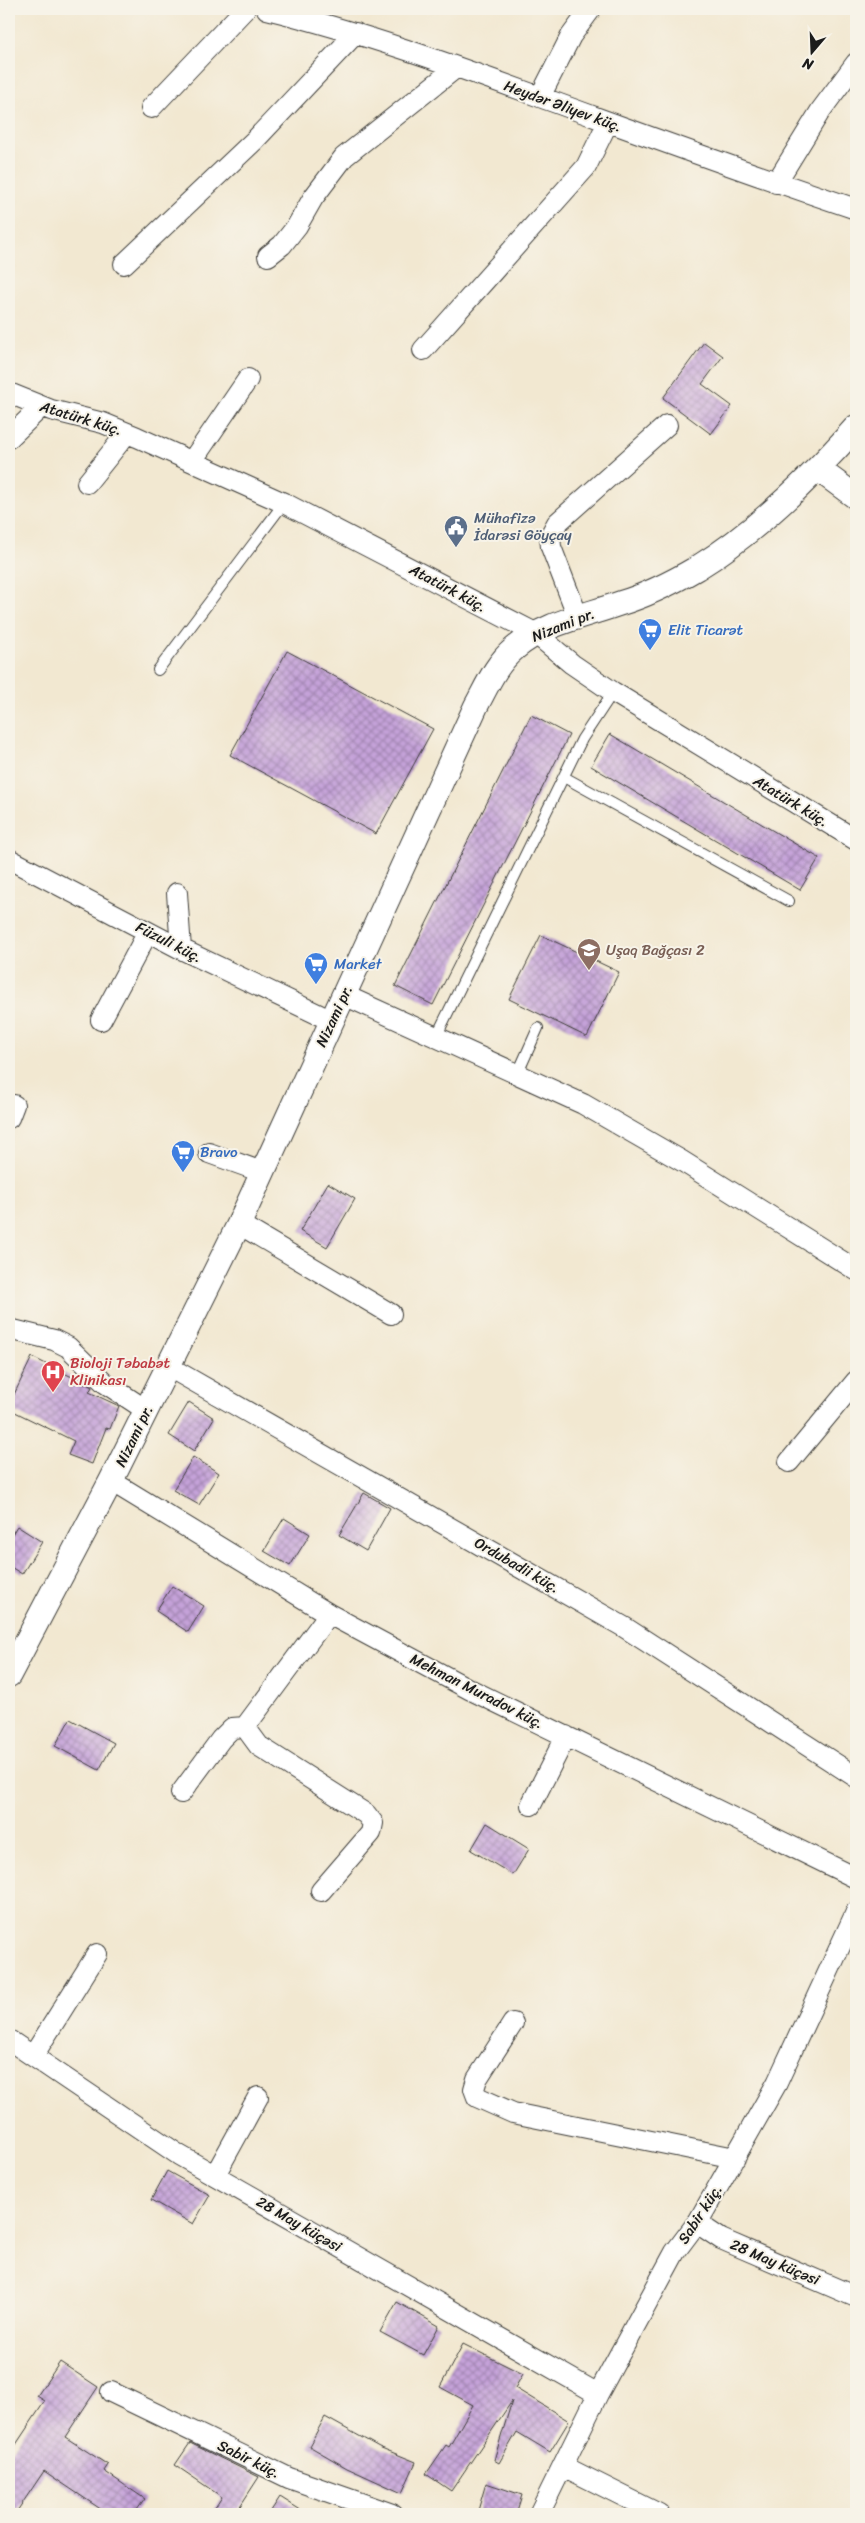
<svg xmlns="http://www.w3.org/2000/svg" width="865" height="2523" font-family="Sriracha,sans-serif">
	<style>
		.building { fill: url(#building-cross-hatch) }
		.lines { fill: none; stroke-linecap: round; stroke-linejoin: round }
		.service-casing { stroke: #3c3b37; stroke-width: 12 }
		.minor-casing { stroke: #3c3b37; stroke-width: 22 }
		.tertiary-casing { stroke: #3c3b37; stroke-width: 26 }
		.service { stroke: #fff; stroke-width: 10 }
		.minor { stroke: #fff; stroke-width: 20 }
		.tertiary { stroke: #fff; stroke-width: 24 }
		.labels { text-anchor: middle; stroke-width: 4; stroke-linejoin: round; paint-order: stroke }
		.street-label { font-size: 15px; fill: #1c1c1c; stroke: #f7f3e8 }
		.service-label { font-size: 15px; fill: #4e5e75; stroke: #f7f3e8; text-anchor: start }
		.shop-label { font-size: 15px; fill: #366cbe; stroke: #f7f3e8; text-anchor: start }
		.education-label { font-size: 15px; fill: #785e54; stroke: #f7f3e8; text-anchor: start }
		.health-label { font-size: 15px; fill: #be3a42; stroke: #f7f3e8; text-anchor: start }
	</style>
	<defs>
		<pattern id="building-cross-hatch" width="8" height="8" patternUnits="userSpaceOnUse" patternTransform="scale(1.25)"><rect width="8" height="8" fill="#c5a2d9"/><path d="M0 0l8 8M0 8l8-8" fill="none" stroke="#9f83af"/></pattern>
	</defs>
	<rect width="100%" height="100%" fill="#f7f3e8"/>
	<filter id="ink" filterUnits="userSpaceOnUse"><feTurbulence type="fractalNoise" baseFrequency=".02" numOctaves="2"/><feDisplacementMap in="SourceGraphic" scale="10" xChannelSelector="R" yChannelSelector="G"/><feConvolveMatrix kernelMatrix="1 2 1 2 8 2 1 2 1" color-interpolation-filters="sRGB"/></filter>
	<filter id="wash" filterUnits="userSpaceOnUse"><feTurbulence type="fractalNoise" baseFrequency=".0096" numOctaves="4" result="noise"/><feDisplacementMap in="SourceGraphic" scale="20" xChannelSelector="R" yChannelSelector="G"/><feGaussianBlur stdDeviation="1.12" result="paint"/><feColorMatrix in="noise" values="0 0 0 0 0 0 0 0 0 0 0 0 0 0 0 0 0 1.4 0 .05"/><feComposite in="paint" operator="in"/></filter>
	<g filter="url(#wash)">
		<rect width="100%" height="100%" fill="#f2e8d1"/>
		<g id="blocks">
			<path class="building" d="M704,342l19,14 -21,28 30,22 -21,28 -48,-36z
				M287,651l146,78 -57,105 -146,-79z
				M531,715l38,20 -136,270 -38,-19z
				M610,734l209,124 -19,32 -209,-124z
				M541,935l78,37 -32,65 -78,-38z
				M328,1183l27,16 -28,48 -27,-16z
				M32,1357l60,30 -3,5 30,14 -9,23 -4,-1 -14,36 -24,-9 6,-14 -65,-32v-4z
				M189,1402l25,16 -20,33 -25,-16z
				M193,1457l26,16 -20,32 -26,-15z
				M364,1493l26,15 -24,43 -27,-16z
				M284,1518l26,16 -20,32 -26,-15z
				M17,1526l25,16 -20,32 -13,-8v-27z
				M172,1586l32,20 -16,26 -32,-21z
				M70,1719l44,24 -15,27 -44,-24z
				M487,1823l42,26 -16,26 -42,-25z
				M167,2171l43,24 -17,29 -42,-24z
				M397,2302l42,24 -16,29 -43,-23z
				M463,2344l60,30 -8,14 54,33 -19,31 -33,-20 -18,31 -5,-3 18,-59 -61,90 -25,-17 20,-29 3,2 24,-42 -33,-18z
				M60,2362l38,25 -33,50 43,28 -4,6 41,28 -11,15h-26l-64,-43 -29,43h-6v-59l36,-54 -8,-5z
				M325,2417l54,30 37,15 -14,31 -55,-25 -38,-22z
				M190,2443l69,34 -24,37h-24l11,-17 -47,-32z
				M486,2483l36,12 -6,19h-39z
				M280,2497l27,17h-38z"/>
		</g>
	</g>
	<g filter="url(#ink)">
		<use href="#blocks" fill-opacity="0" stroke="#3c3b37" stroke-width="1"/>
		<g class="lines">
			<g class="service-casing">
				<path id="service" d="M158,670l126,-167
					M564,777l225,124
					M436,1037l146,-298 31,-47
					M517,1075l21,-47"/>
			</g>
			<g class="minor-casing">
				<path id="minor" d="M267,9c93,23 183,55 273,88 105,38 210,77 316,112
					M540,97l31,-61 20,-27
					M151,108l94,-99
					M776,183l45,-73 35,-47
					M268,256l14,-11 15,-19 16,-28 31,-41 113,-90
					M124,264l131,-124 101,-107
					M423,350l163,-183 22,-45
					M9,393l42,17 52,13 34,14 147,66 251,130 37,31 41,28 243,148
					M9,438l32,-31
					M192,461l56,-82
					M87,483l40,-50
					M578,617l-27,-70 -1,-11 7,-13 110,-98
					M9,859l172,90 151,72
					M177,893l4,56
					M344,995l239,109 99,57 174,109
					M101,1020l47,-88
					M9,1118l5,-13
					M209,1153l53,19
					M239,1224l152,90
					M9,1329l45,11 14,7 37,36 41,27
					M169,1367l455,260 232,150
					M789,1462l67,-81
					M111,1481l218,133 140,75 387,189
					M245,1727l14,19 107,68 7,9 -2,10 -50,58
					M181,1793l40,-54 11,-11 13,-1 84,-113
					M531,1805l35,-69
					M513,2023l-36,56 -3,10 3,8 36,16 222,45
					M9,2040l170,115 419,239
					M33,2056l64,-102
					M215,2175l43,-78
					M699,2220l7,9 15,10 135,58
					M111,2392l178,86 103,36
					M563,2466l96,48
					M539,2514l59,-120 77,-142 24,-32 78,-137 79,-171"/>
			</g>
			<g class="tertiary-casing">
				<path id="tertiary" d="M818,469l38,28
					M9,1675l102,-194 128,-257 237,-518c11,-20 20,-42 38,-57 30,-26 71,-33 107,-46 27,-8 52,-21 76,-35 60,-37 112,-88 159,-141"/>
			</g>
			<use href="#service" class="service"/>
			<use href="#minor" class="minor"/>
			<use href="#tertiary" class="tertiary"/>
		</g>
	</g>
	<defs>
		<g id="civic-pin" transform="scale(1.25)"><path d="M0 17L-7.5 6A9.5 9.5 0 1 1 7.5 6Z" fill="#5c6f8a" stroke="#f7f3e8"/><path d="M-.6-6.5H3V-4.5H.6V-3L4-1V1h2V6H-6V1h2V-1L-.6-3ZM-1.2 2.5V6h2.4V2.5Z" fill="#fff"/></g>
		<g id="supermarket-pin" transform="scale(1.25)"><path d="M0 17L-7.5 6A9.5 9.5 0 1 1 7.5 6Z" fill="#3f7fe0" stroke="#f7f3e8"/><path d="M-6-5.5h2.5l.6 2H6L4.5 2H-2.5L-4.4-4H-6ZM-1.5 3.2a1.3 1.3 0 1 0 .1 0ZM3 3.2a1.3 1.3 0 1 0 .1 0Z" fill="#fff"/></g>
		<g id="school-pin" transform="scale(1.25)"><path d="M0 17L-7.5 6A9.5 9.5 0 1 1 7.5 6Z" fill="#8d6e63" stroke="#f7f3e8"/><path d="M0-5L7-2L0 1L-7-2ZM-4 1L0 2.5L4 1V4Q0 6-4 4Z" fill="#fff"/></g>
		<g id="hospital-pin" transform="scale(1.25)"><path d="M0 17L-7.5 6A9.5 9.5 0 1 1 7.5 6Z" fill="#e0444e" stroke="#f7f3e8"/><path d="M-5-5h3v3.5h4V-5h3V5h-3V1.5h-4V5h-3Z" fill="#fff"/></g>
	</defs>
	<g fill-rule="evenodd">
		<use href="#civic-pin" x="456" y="527"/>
		<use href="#supermarket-pin" x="650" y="630"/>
		<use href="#school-pin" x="589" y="950"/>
		<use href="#supermarket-pin" x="316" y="964"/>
		<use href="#supermarket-pin" x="183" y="1152"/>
		<use href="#hospital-pin" x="53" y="1372"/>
	</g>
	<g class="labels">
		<g class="street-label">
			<text transform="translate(563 106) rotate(20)" y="5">Heydər Əliyev küç.</text>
			<text transform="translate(81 418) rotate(17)" y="5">Atatürk küç.</text>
			<text transform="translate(448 588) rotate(28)" y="5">Atatürk küç.</text>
			<text transform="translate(563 625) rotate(-22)" y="5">Nizami pr.</text>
			<text transform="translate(791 801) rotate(31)" y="5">Atatürk küç.</text>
			<text transform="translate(169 942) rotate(27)" y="5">Füzuli küç.</text>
			<text transform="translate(334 1016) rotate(-65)" y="5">Nizami pr.</text>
			<text transform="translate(134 1436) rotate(-64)" y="5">Nizami pr.</text>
			<text transform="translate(517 1565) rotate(30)" y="5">Ordubadii küç.</text>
			<text transform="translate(477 1691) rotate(27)" y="5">Mehman Muradov küç.</text>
			<text transform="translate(700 2214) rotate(-57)" y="5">Sabir küç.</text>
			<text transform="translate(299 2224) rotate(30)" y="5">28 May küçəsi</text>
			<text transform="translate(775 2262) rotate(23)" y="5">28 May küçəsi</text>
			<text transform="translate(249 2459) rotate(26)" y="5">Sabir küç.</text>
		</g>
		<g class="service-label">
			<text x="474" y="523">Mühafizə<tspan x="474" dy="17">İdarəsi Göyçay</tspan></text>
		</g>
		<g class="shop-label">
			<text x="668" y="635">Elit Ticarət</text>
			<text x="334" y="969">Market</text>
			<text x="200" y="1157">Bravo</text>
		</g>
		<g class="education-label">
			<text x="606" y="955">Uşaq Bağçası 2</text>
		</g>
		<g class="health-label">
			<text x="70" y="1368">Bioloji Təbabət<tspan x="70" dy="17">Klinikası</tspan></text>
		</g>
	</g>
	<rect width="865" height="2523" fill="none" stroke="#f7f3e8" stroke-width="30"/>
	<g transform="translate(812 52) rotate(199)" stroke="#f7f3e8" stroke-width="4" paint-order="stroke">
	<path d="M0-4L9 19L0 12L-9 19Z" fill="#1c1c1c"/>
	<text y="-8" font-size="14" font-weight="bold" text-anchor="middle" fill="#1c1c1c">N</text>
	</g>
</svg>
